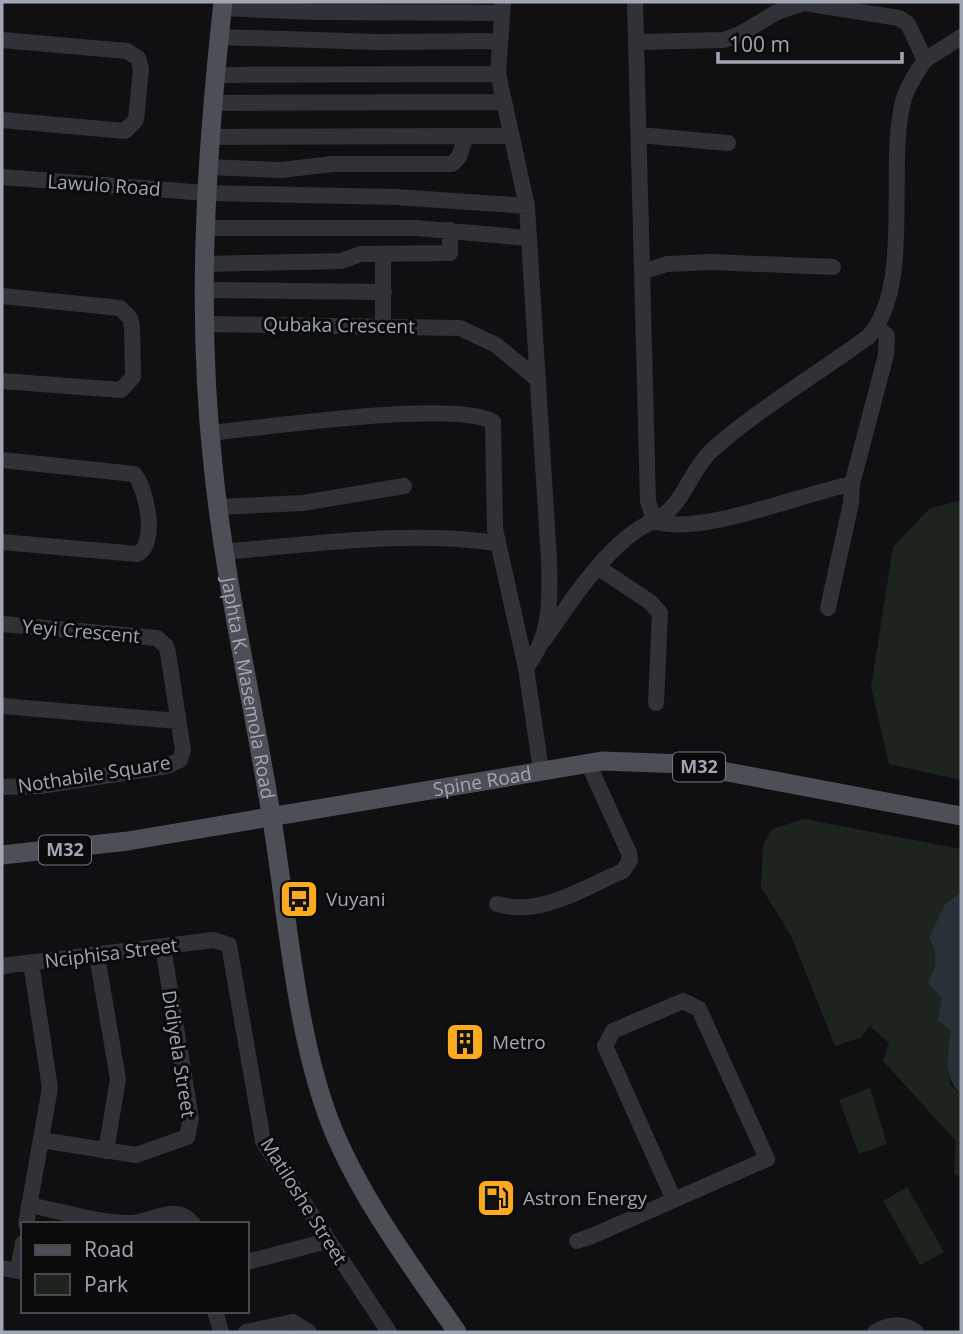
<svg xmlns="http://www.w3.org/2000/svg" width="963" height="1334" font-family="'Open Sans',sans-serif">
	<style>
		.green { fill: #1c241d }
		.water { fill: #283137 }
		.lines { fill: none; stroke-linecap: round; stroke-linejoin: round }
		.minor { stroke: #313237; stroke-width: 16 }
		.major { stroke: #4d4f56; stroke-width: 19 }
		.labels { text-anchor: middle; stroke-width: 6; stroke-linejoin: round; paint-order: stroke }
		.shield { fill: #0b0b0c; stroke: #737881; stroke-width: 2 }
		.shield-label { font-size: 18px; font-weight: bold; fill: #a0a7b3 }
		.street-label { font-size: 19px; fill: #a0a7b3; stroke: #0b0b0c }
		.poi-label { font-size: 19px; fill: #a0a7b3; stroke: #0b0b0c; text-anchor: start }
	</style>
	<rect width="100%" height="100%" fill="#101012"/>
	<path class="green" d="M961,500v280l-72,-16 -18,-77 22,-140 36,-38z
		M804,819l157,30v43l-16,12 -10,67 16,60 -4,22 3,31 11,11v84l-7,-6 2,-32 -73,-80 6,-18 -19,-17 -10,12 -25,8 -44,-110 -30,-49 2,-42 9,-16z
		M870,1088l17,56 -28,10 -20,-54z
		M907,1187l37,65 -24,13 -37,-64z"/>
	<path class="water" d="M961,892v203c-17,-18 -15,-40 -10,-64l-13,-11 4,-22 -14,-16c10,-16 10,-28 1,-44l16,-34z"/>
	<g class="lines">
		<path class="minor" d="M503,2l-5,72 29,132 22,354c1,41 3,74 -23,108
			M222,8l93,4 187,1
			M219,37l158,5 122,-1
			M2,40l125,11 11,7 3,11 -5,51 -11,11 -123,-11
			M637,42l87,-2 16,-6 37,-22 27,-9 95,15 9,6 17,36c-8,12 -17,25 -21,38 -19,67 11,188 -36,239 -49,36 -113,74 -157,114 -23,22 -27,55 -57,70
			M925,60l36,-23
			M215,75l283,-1
			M212,103l290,-1
			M639,135l89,8
			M466,136h46
			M208,167l72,3 53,-6h119l7,-7 7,-21 -256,1
			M2,177l204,16 189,4 132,9
			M205,228h211l112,10
			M383,255v71
			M204,264l137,-3 20,-7 89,-1v-23
			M642,272l25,-8 44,-2 122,5
			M203,290l181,2
			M2,296l118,12 10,10 2,8 1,51 -12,13 -119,-9
			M204,324l256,4 36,17 41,34
			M210,433c52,-5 246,-34 283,-11l2,107 31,139 15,102
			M2,460l132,14c13,14 24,72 3,80l-135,-12
			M218,507l85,-4 101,-17
			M654,521c46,16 149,-28 198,-37l34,-129 1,-19 -10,-10
			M223,552c90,-8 184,-22 274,-9
			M599,568l51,34 10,11 -4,90
			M828,608l23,-105 1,-19
			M2,624l155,14 9,8 2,7 15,97 -3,10 -13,6 -126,20 -39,1
			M544,640c26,-38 67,-102 110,-119l-6,-20 -13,-499
			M2,706l176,15
			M497,904c44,13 86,-16 126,-33l7,-11 -1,-7 -41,-90
			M97,956l21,123 -12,72
			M2,966l212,-26 15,5 34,196 126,191
			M41,1140l95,15 51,-18 4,-18 -28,-172
			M29,1205c33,6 70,19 103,18 22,-1 44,-21 61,1
			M26,1224l24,-136 -19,-125
			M577,1241l15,-5 175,-77 -68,-150 -16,-8 -70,30 -8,15 69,154
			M247,1262l80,-21
			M2,1268l21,4
			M18,1271l5,-28
			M215,1311l6,21
			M246,1332l47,-10 16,10
			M875,1332c15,-8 27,-10 41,0"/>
		<g class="major">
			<path id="s1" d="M223,2c-17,154 -27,308 -10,463 12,120 40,236 59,355 16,98 24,221 62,312 30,71 79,136 123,200"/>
			<path id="s2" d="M2,855l126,-14 474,-80 83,3 276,52"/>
		</g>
	</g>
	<defs>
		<g id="bus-square" transform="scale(2.0125)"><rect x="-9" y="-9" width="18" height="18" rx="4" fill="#fbaa1f" stroke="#0b0b0c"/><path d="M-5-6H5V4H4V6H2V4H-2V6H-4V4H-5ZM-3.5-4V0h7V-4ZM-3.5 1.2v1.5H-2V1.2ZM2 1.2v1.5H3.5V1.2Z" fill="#111"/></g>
		<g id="building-square" transform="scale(2.0125)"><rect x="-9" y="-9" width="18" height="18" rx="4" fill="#fbaa1f" stroke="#0b0b0c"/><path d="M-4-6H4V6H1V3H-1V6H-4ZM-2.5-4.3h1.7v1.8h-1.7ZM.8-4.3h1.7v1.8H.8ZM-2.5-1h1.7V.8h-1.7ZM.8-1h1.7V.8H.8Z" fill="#111"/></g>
		<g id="fuel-square" transform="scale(2.0125)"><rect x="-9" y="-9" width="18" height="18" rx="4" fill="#fbaa1f" stroke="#0b0b0c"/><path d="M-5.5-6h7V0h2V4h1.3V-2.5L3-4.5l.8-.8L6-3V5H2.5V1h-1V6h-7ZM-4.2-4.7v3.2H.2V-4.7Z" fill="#111"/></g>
	</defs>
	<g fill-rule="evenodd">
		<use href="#bus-square" x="299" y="899"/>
		<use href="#building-square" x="465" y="1042"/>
		<use href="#fuel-square" x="496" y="1198"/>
	</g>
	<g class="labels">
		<g class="shield">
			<rect x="673" y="752.5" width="52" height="29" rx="5"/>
			<rect x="39" y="835.5" width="52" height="29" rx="5"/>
		</g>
		<g class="shield-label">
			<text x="699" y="773">M32</text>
			<text x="65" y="856">M32</text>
		</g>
		<g class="street-label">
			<text transform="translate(104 185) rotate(4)" y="7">Lawulo Road</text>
			<text transform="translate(339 325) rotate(1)" y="7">Qubaka Crescent</text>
			<text transform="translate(81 631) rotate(5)" y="7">Yeyi Crescent</text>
			<text dy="7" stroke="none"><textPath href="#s1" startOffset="690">Japhta K. Masemola Road</textPath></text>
			<text transform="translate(94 774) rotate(-9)" y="7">Nothabile Square</text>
			<text dy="7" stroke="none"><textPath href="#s2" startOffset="486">Spine Road</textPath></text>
			<text transform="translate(111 953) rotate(-7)" y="7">Nciphisa Street</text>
			<text transform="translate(179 1054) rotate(81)" y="7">Didiyela Street</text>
			<text transform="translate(304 1201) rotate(58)" y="7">Matiloshe Street</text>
		</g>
		<g class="poi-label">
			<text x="326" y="906">Vuyani</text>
			<text x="492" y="1049">Metro</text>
			<text x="523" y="1205">Astron Energy</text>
		</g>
	</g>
	<rect width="963" height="1334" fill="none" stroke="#a0a7b3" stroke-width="7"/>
	<rect x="21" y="1222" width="228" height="91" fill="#0b0b0c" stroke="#47494f" stroke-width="2"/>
	<rect x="35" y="1245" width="35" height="10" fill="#4d4f56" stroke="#47494f" stroke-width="2"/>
	<text x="84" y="1257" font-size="21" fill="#a0a7b3">Road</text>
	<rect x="35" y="1274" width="35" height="21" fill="#1c241d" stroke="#47494f" stroke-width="2"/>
	<text x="84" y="1292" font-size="21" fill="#a0a7b3">Park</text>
	<path d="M718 52v10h184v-10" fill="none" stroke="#a0a7b3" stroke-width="3.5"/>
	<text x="729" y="52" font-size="21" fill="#a0a7b3" stroke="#0b0b0c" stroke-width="5" paint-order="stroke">100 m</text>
</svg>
